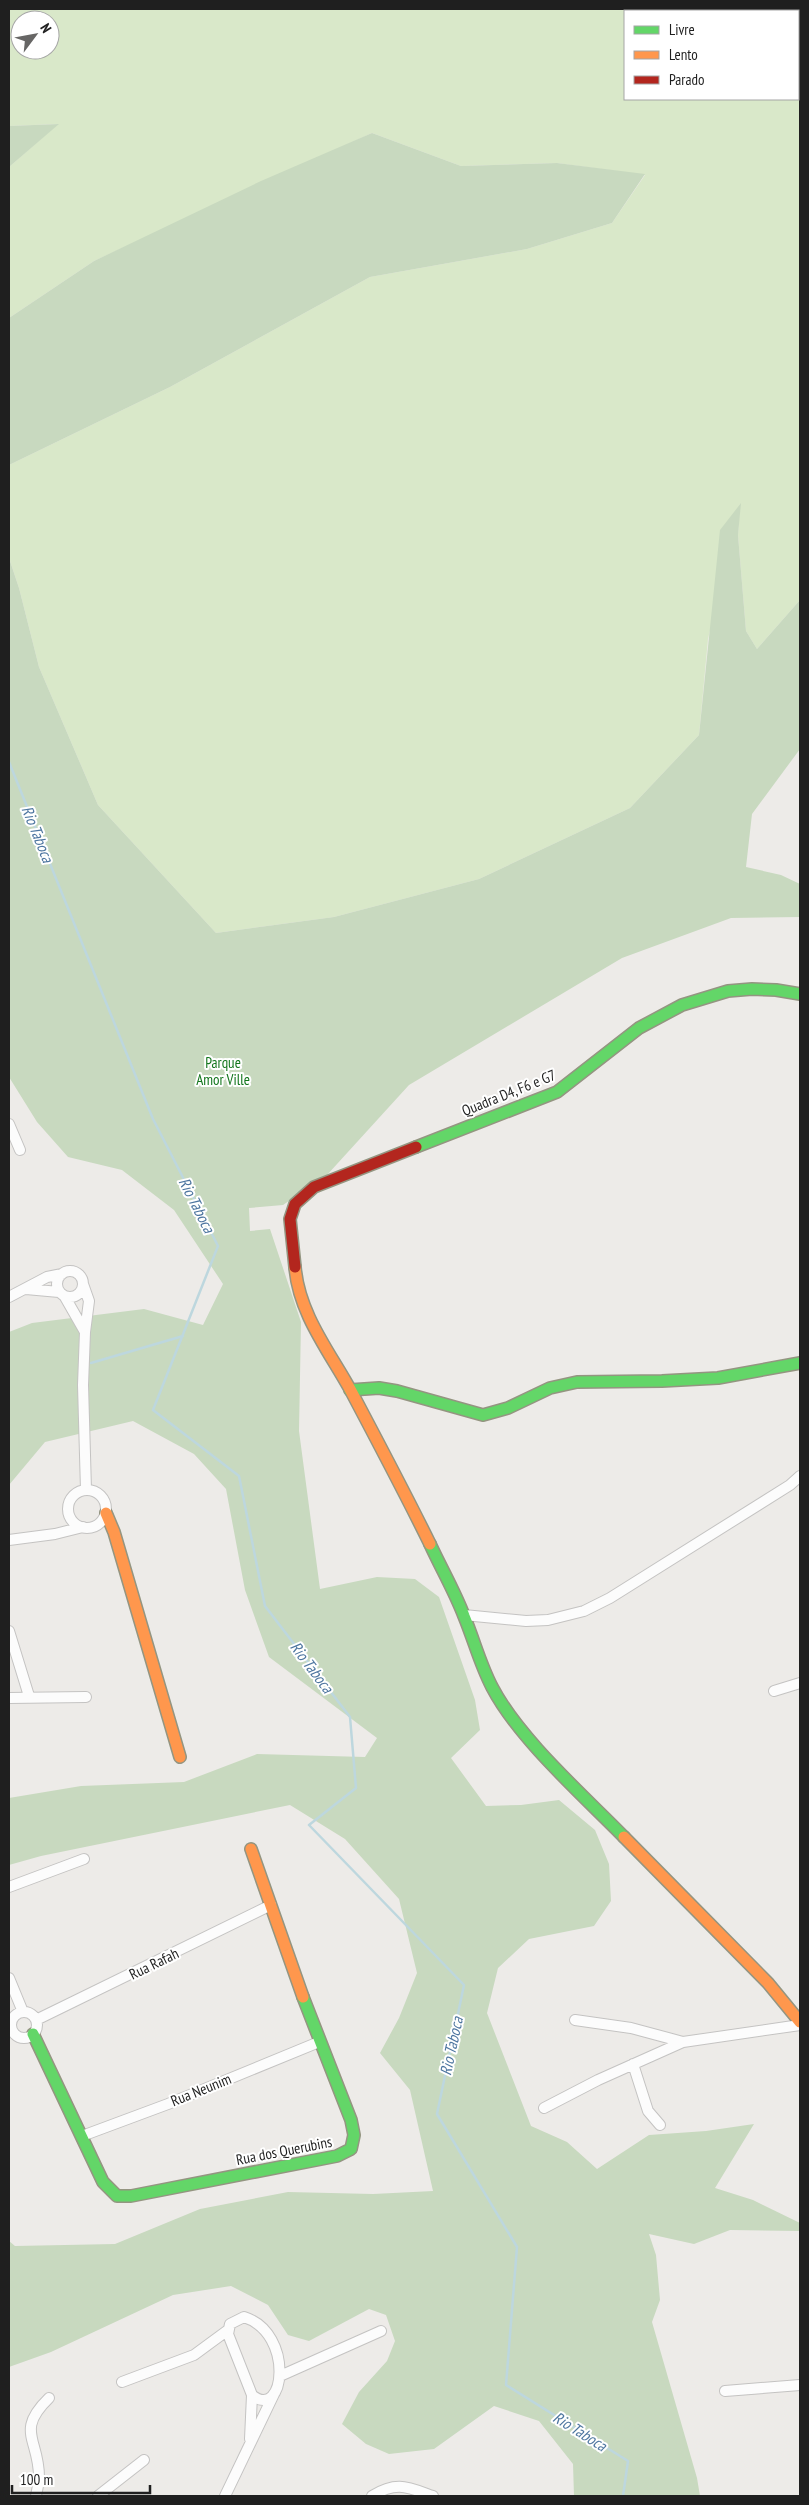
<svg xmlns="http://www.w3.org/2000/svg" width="809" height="2505" font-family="'PT Sans Narrow',sans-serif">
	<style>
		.grass { fill: #d9e8c9; fill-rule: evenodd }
		.forest { fill: #c8d9bf }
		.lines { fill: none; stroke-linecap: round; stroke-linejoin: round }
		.stream { stroke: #bdd7de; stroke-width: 2.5 }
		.street-casing { stroke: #c4c3c2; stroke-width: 12 }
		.fast-casing { stroke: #949581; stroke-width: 14 }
		.slow-casing { stroke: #949581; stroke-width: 14 }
		.jam-casing { stroke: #949581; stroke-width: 14 }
		.street { stroke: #fcfcfc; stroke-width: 10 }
		.fast { stroke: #63d668; stroke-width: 11 }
		.slow { stroke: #ff974d; stroke-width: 11 }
		.jam { stroke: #b3261e; stroke-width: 11 }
		.labels { text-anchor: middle; stroke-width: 4; stroke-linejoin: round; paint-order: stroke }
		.park-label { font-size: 15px; fill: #13761d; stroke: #fff }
		.street-label { font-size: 15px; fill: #1f1f1f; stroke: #fff }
		.water-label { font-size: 16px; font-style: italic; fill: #4e76a0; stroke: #fff }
	</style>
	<rect width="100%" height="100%" fill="#edebe8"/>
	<path class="grass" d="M9,9h791v591l-43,49 -11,-18 -8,-96 2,-31 -32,135 -9,96 -69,73 -151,71 -145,38 -118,16 -118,-128 -59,-138 -20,-79 -10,-30v-93l161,-78 200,-110 157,-28 85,-26 33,-48 -88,-12 -96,3 -89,-33 -278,128 -85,57v-151l49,-43 -49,2zM625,11h173v88h-173zM20,20h30v30h-30z"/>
	<path class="forest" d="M59,124l-50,43v-41z
		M372,133l89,33 96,-3 88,11 -33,49 -85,26 -157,28 -200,110 -161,78v-147l85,-57 167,-80z
		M741,503l-3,32 8,96 11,18 43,-49v149l-48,65 -6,53 35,8 19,9v33l-69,1 -109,40 -213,127 -82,90 -44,30 -34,3 1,23 20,-2 31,93 -2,109 21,158 57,-12 38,2 24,18 36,103 5,30 -29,28 35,48 35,-1 38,-5 36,30 14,34 2,37 -17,25 -65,13 -31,29 -11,45 44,113 36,16 30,27 52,-34 57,-4 48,-7 -39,64 38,12 47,23v8l-70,-1 -36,14 -45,-10 7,21 4,45 -8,22 45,156 3,18h-126l-1,-32 -34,-43 -45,-15 -60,43 -45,5 -23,-10 -24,-20 17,-32 28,-31 8,-20 -9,-26 -17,-6 -60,32 -21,-6 -20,-30 -37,-19 -58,9 -122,57 -42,15v-126l6,5 100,-2 85,-35 88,-17 85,2 60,-3 -23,-101 -30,-37 19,-35 18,-45 -18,-74 -54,-60 -55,-34 -249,51 -32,9v-67l72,-12 103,-4 73,-28 108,3 12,-19 -108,-81 -24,-67 -19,-101 -32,-35 -61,-33 -88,21 -36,43v-153l23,-9 112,-14 59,16 20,-41 -49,-74 -52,-40 -54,-13 -31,-35 -28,-45v-519l10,30 20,79 59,138 118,128 118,-16 145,-38 151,-71 69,-73 21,-205z"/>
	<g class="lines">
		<path class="stream" d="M9,762l144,357 65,127 -65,164 86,66 26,130 85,111 6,71 -47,37 155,160 -27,129 80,133 -11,138 122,76 -5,35
			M91,1363l92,-27"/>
		<g class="street-casing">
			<path id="street" d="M9,1124l11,26
				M57 1284a13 13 0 1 1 26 0a13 13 0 1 1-26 0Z
				M83,1284l6,17 -4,31 -2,53 3,105
				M26,1289l33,3
				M9,1297l38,-20 15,-3
				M65,1297l20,35
				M68 1509a19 19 0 1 1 38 0a19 19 0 1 1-38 0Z
				M9,1540l46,-6 28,-7
				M464,1615l62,6 22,-1 36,-9 26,-13 180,-113 10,-9
				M9,1631l20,65
				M774,1691l26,-8
				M9,1698l77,-1
				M9,1887l75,-28
				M9,1978l14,34
				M11 2025a13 13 0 1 1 26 0a13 13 0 1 1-26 0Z
				M36,2020l235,-115
				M575,2020l56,8 52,14 117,-17
				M633,2064l15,47 12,14
				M544,2108l54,-28 85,-38
				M82,2136l86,-32 151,-62
				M244,2317c51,16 41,105 8,78l-24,-61 2,-10z
				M280,2376l101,-45
				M122,2382l72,-27 34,-25
				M725,2391l75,-6
				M250,2439l2,-44
				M36,2496c1,-6 3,-13 3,-19 0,-38 -24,-46 10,-79
				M98,2496l46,-36
				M225,2496l49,-102
				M372,2496c25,-15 35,-9 61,0"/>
		</g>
		<g class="fast-casing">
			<path id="fast" d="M416,1147l141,-55 82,-64 43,-23 46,-14 24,-2 24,1 24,4
				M350,1390l29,-2 18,3 86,24 25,-7 42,-20 27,-6 85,-1 56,-3 82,-15
				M430,1544c11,24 25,48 34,72 10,24 16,48 28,71 27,52 91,108 132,150
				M33,2034l70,148 14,14h14l206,-40 14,-7 3,-14 -3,-15 -48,-123"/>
		</g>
		<g class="slow-casing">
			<path id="slow" d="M295,1267c4,47 34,84 56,124 27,51 54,102 79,153
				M106,1513l8,19 66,225
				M624,1837l144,146 32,39
				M251,1849l52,148"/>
		</g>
		<g class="jam-casing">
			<path id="jam" d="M295,1267l-5,-48 5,-15 19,-17 102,-40"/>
		</g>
		<use href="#street" class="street"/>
		<use href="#fast" class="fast"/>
		<use href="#slow" class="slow"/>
		<use href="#jam" class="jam"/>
	</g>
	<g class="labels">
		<g class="park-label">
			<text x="223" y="1068">Parque<tspan x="223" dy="17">Amor Ville</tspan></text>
		</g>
		<g class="street-label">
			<text transform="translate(509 1093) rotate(-22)" y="5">Quadra D4, F6 e G7</text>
			<text transform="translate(154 1964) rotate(-26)" y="5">Rua Rafah</text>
			<text transform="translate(201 2090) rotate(-22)" y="5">Rua Neunim</text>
			<text transform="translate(284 2151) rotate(-11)" y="5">Rua dos Querubins</text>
		</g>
		<g class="water-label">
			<text transform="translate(38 834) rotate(68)" y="6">Rio Taboca</text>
			<text transform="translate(197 1205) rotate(63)" y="6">Rio Taboca</text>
			<text transform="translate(312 1667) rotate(53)" y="6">Rio Taboca</text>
			<text transform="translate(451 2046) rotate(-78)" y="6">Rio Taboca</text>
			<text transform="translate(580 2431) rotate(32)" y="6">Rio Taboca</text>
		</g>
	</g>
	<rect width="809" height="2505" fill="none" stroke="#1f1f1f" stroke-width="20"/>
	<rect x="624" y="10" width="175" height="90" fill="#ffffff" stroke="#a5a5a5"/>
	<rect x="634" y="26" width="25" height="8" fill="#63d668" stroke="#a5a5a5"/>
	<text x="669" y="35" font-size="15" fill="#1f1f1f">Livre</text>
	<rect x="634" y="51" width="25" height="8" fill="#ff974d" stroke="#a5a5a5"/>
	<text x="669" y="60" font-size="15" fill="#1f1f1f">Lento</text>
	<rect x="634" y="76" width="25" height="8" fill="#b3261e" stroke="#a5a5a5"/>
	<text x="669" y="85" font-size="15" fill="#1f1f1f">Parado</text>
	<g transform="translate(35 35) rotate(58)"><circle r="24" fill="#ffffff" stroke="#a5a5a5"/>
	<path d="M0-4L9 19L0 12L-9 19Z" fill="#676665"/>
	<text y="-8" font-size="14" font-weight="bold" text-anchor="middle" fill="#1f1f1f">N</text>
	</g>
	<path d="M12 2485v8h138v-8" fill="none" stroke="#1f1f1f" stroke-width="2.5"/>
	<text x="20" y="2485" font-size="15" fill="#1f1f1f" stroke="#ffffff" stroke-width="4" paint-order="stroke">100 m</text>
</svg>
